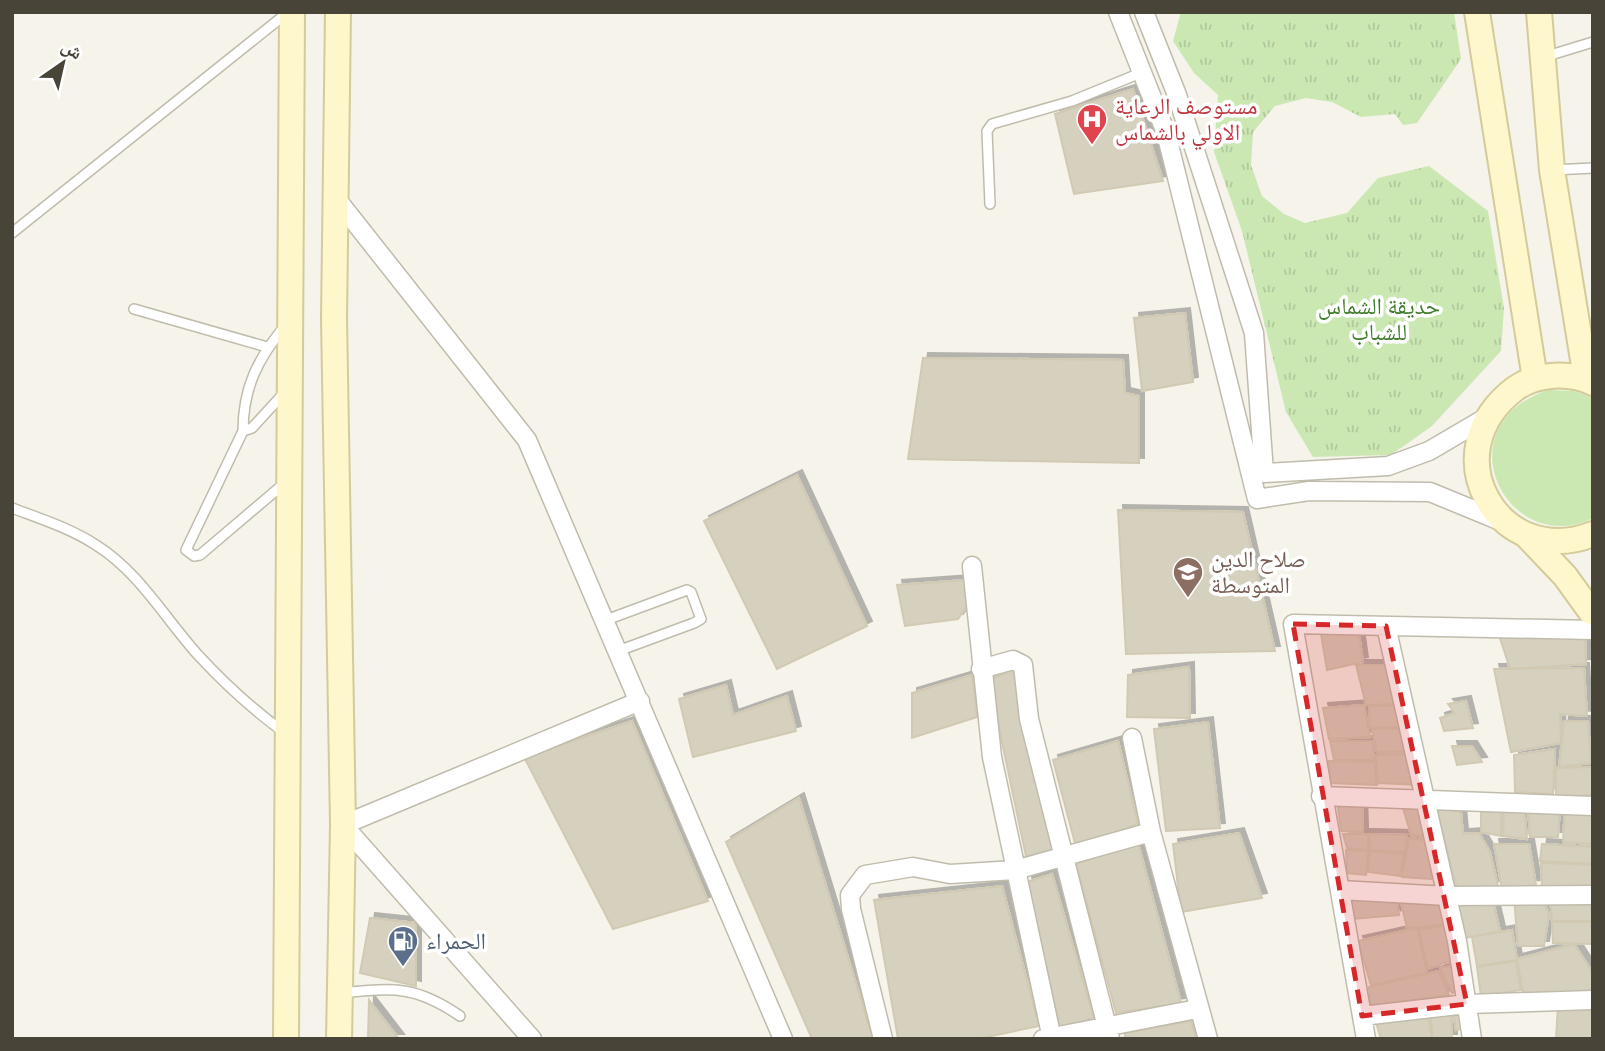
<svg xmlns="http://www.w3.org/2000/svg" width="1605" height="1051" font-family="Overpass,'Noto Naskh Arabic',sans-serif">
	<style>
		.grass { fill: #cbe8b3 }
		.park { fill: url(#park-tufts) }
		.building { fill: #d6d0bf; stroke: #d1c9b2; stroke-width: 2; filter: url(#shadow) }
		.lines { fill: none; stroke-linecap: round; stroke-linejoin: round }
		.lane-casing { stroke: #c0bcac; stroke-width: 12 }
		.street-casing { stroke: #c0bcac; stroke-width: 21 }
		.secondary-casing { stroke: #d4cb9a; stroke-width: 28 }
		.lane { stroke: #fff; stroke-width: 9 }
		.street { stroke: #fff; stroke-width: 18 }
		.secondary { stroke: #fef7cb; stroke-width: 24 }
		.marked { fill: #d62828; fill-opacity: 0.2; stroke: #d62828; stroke-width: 5; stroke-dasharray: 14 9; stroke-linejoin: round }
		.labels { text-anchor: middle; stroke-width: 7; stroke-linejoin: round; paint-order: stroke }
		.health-label { font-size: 23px; fill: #be3a42; stroke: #fff; text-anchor: start }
		.park-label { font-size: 23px; fill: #407b2b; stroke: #fff }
		.education-label { font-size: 23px; fill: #785e54; stroke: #fff; text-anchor: start }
		.service-label { font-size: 23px; fill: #4e5e75; stroke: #fff; text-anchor: start }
	</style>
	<defs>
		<pattern id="park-tufts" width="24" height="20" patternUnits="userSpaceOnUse" patternTransform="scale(1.75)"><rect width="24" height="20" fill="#cbe8b3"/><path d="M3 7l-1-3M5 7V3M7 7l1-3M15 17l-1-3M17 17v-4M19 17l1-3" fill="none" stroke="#b0c89b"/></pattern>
		<filter id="shadow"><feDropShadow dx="5" dy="-5" stdDeviation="0" flood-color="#0004"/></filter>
	</defs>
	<rect width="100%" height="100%" fill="#f5f3ea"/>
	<path class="grass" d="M1548,390l26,1 19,7v120c-84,42 -154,-91 -45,-128z"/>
	<path class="park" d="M1181,12h273l7,47 -44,64 -14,2 -8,-11 -34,3 -29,-15 -26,-4 -31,8 -22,26 -2,33 11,31 22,18 21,9 42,-10 31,-35 51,-12 59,45 16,97 -3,43 -69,75 -41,29 -78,2 -27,-45 -44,-181 -28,-79 4,-57 -24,-22 -21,-32z"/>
	<path class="building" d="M1133,89l30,92 -89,13 -19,-80z
		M1185,313l8,69 -51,9 -8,-73z
		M923,358l200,2 2,33 14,3v67l-231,-4z
		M797,475l70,151 -90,43 -73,-148z
		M1118,510l125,2 32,139 -149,3z
		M965,580l3,24 -10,15 -53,7 -8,-41z
		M1358,627l5,35 -36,8 -7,-42z
		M1585,633l1,31 -76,5 -11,-34z
		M1356,665h38l6,39 -34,1z
		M1189,667l1,51 -63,-1 1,-42z
		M1584,668l3,48 -27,-2 1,29 -50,9 -17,-83z
		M1013,670l41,182 -27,9 -38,-181z
		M972,675l5,42 -65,21v-45z
		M726,685l7,30 54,-19 9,35 -103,26 -14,-58z
		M1466,701l7,27 -29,3 -4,-13 15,-5 -7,-9z
		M1364,705l6,32 -41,2 -6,-31z
		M1369,706h34l5,20 -38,2z
		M632,721l76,180 -95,28 -89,-172z
		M1564,721h24l3,42 -32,4z
		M1208,722l12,106 -54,3 -12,-102z
		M1372,729h37l4,22 -36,1z
		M1118,741l20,83 -62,23 -23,-87z
		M1330,741h42l3,19h-41z
		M1452,746h20l10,16 -25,3z
		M1555,749l-2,45 -38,-2 -1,-37z
		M1414,754l6,31 -42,-2 -2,-28z
		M1329,761l45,1 3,23 -47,-2z
		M1593,767v28l-37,2v-29z
		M799,798l74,241h-61l-86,-197z
		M1337,799h25l1,33 -22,-1z
		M1401,801l25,2 8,35 -23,-3z
		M1481,805h20v31l-20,-4z
		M1504,805l20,1 3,33 -24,-3z
		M1436,806l25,7 2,21 16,-1 11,19 8,34 -41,3z
		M1528,806l32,1 -2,30h-28z
		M1565,806l28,1v37l-30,-2z
		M1239,833l23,65 -81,14 -8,-68z
		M1343,834h25v16l-21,-2z
		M1369,834l38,1 -2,17 -35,-2z
		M1409,838l25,3 -3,38 -29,-2z
		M1138,843l43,160 -65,10 -40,-149z
		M1494,844h35l7,41 -34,4z
		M1542,844l51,3v17l-53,-3z
		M1346,850l22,1 -2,24 -19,-2z
		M1370,851l34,3 -4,22 -32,-4z
		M1541,863l52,2v25l-51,-1z
		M1052,874l42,144 -34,12 -33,-148z
		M1002,886l37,140 -62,13h-79l-24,-139z
		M1350,892l46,3 3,20 -47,4z
		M1550,896l43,2v23h-41z
		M1440,897l4,28 -37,3 -7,-30z
		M1492,897l8,34 -35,7 -10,-36z
		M1514,897h27l8,17 -5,32h-26z
		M370,918l46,5v63l-56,-13z
		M1552,922h41v22l-40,-1z
		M1453,924l7,39 -14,-1 -18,7 -9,-39z
		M1417,928l10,45 -56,12 -13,-44z
		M1512,930l5,30 -40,6 -5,-29z
		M1574,944l19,29v17l-69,8 -7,-39z
		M1516,961l5,29 -40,6 -4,-29z
		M1460,965l2,25 -10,3 -12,-25z
		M1439,971l10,24 -78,11 -2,-19z
		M369,1000l30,39h-31z
		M1593,1002v37h-37l2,-34z
		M1465,1005l3,23 -12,2 -3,-22z
		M1451,1008l1,31h-19l-3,-29z
		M1427,1010l5,29h-51l-6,-20z
		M1191,1021l5,18h-71v-6z"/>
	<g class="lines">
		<g class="lane-casing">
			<path id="lane" d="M1544,57l49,-15
				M1553,170l40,-2
				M990,204l-3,-73 5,-7 80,-23 71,-29
				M12,233l275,-220
				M134,309l133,38
				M285,392l-33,36 -9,3c0,-43 15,-73 42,-105
				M243,431l-57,119 8,6 6,-1 86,-73
				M12,508c29,11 58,20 84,37 43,27 68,72 102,110 27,29 55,55 87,78
				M606,620l81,-30 4,2 10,27 -7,4 -76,28
				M341,993c53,-5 74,-8 119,23"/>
		</g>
		<g class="street-casing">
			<path id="street" d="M1118,12l48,121 91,366 52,-8 121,1 73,30
				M1144,12l33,83 77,238 10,140 124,-7 41,-15 58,-34
				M335,197l192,243 256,599
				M972,566l20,191 60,282
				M1386,626l71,315 15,98
				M981,669l32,-9 10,5 6,54 81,320
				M1132,738l19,94 57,207
				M1321,796l272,10
				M1340,890l108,6 145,-1
				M1362,1016l105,-12 126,-4
				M532,1039l-189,-214 297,-124
				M883,1039l-32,-130 -1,-14 15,-20 48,-8 37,7 65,-4 136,-38
				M1043,1039l154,-30
				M1366,1039l-73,-415 300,6"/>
		</g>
		<g class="secondary-casing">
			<path id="secondary" d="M338,12l-4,307 9,506 -4,214
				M1477,12l58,367
				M1539,12l13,158 34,208
				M1593,383c-23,-11 -55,-10 -77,5 -86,64 -17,183 77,146
				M1526,535l39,41 26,36
				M286,1039l6,-1027"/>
		</g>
		<use href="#lane" class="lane"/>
		<use href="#street" class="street"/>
		<use href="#secondary" class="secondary"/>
	</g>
	<path class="marked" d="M1293,624l93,2 81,378 -105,12z"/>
	<defs>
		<g id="hospital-pin" transform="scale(1.575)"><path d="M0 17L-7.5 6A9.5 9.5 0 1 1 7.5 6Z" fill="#e0444e" stroke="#fff"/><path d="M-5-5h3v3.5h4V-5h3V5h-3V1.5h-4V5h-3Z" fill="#fff"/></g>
		<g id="school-pin" transform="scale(1.575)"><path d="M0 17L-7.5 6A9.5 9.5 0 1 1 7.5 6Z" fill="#8d6e63" stroke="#fff"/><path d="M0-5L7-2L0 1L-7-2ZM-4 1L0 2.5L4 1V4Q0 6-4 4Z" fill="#fff"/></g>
		<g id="fuel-pin" transform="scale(1.575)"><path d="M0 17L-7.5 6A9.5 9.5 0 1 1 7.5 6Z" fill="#5c6f8a" stroke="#fff"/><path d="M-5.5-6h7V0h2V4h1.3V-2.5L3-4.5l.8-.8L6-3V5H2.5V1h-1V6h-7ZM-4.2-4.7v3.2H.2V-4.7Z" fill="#fff"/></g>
	</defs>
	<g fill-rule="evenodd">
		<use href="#hospital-pin" x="1092" y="119"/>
		<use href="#school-pin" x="1188" y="572"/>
		<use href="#fuel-pin" x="403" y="941"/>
	</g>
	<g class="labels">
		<g class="health-label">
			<text x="1115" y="114">مستوصف الرعاية<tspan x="1115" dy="26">الاولي بالشماس</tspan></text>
		</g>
		<g class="park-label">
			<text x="1379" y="314">حديقة الشماس<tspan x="1379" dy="26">للشباب</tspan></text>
		</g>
		<g class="education-label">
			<text x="1211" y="567">صلاح الدين<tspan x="1211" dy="26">المتوسطة</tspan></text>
		</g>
		<g class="service-label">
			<text x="426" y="949">الحمراء</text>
		</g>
	</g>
	<rect width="1605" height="1051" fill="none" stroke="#494438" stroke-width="28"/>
	<g transform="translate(63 63) rotate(34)" stroke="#ffffff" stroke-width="5" paint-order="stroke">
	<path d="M0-5L12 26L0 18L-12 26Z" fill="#494438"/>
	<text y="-10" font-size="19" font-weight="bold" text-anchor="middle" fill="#494438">ش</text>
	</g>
</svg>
